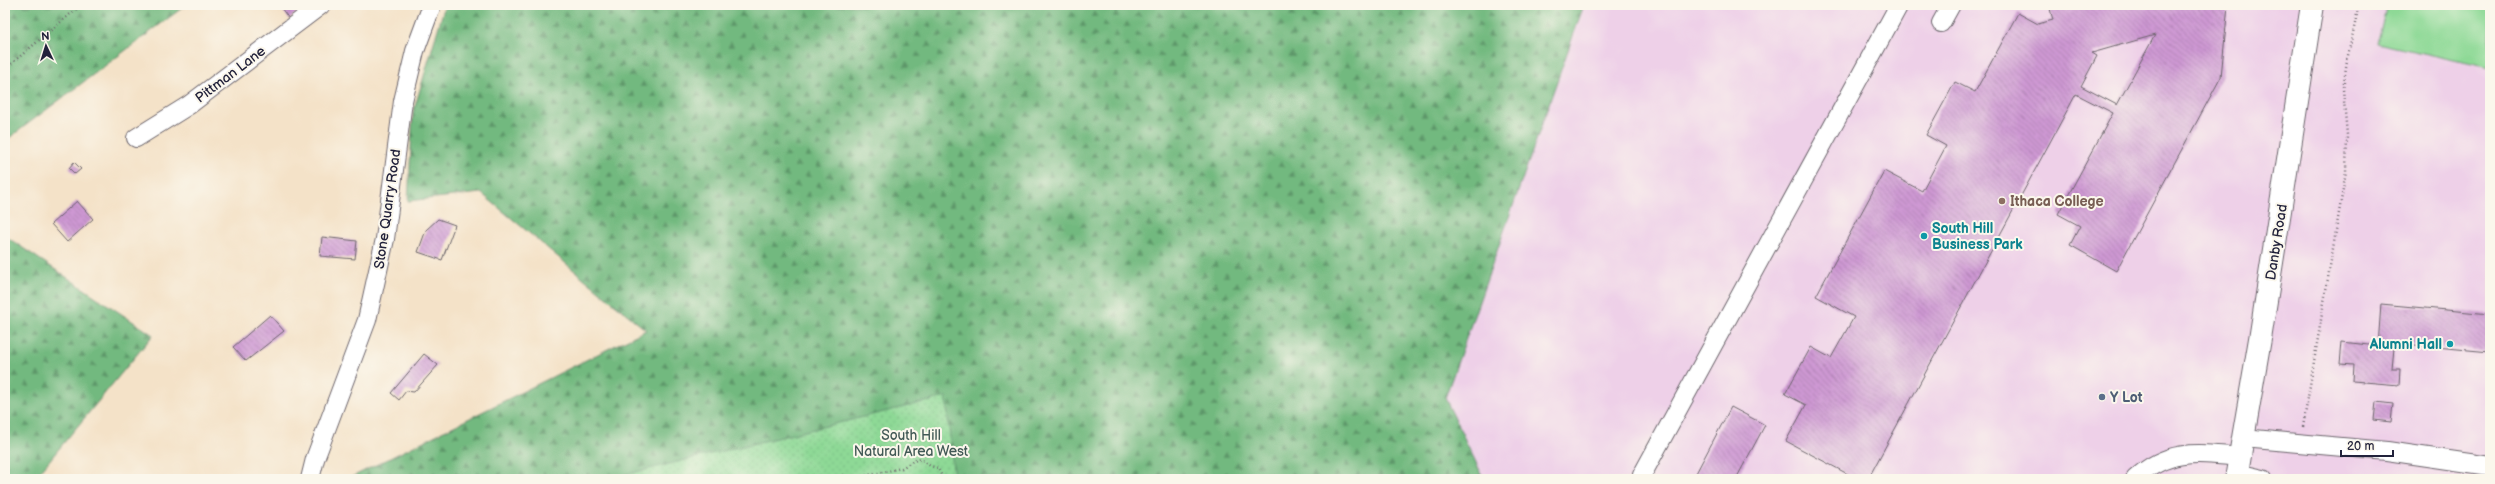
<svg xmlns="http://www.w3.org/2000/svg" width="2495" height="484" font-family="'Balsamiq Sans',sans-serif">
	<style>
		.built { fill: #eed0e8 }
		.forest { fill: url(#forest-firs); stroke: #4a6e5d }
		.park { fill: url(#park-dots); stroke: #587e68 }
		.pitch { fill: #8ed996; stroke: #587e68 }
		.building { fill: url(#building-back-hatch); fill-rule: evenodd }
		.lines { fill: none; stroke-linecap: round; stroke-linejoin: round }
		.minor-casing { stroke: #6c656c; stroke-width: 20 }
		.major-casing { stroke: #6c656c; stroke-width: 24 }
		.path { stroke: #6c656c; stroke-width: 2.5; stroke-dasharray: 1 3; stroke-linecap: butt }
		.minor { stroke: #fff; stroke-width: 18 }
		.major { stroke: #fff; stroke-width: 22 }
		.education-dot { fill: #8d6e63; stroke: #fbf7ec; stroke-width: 1.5 }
		.culture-dot { fill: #0f9aa8; stroke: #fbf7ec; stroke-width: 1.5 }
		.service-dot { fill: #5c6f8a; stroke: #fbf7ec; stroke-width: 1.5 }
		.labels { text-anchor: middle; stroke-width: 4; stroke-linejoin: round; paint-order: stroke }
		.street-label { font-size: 14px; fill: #22223b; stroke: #fbf7ec }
		.education-label { font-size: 14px; font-weight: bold; fill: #785e54; stroke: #fbf7ec; text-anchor: start }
		.culture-label { font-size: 14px; font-weight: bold; fill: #0d838f; stroke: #fbf7ec; text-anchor: start }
		.service-label { font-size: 14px; font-weight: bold; fill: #4e5e75; stroke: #fbf7ec; text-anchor: start }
		.park-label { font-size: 14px; fill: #425956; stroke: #fbf7ec }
	</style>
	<defs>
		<pattern id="forest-firs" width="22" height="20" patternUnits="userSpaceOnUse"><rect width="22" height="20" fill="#72b97f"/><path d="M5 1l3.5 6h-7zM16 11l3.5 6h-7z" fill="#5d9669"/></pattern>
		<pattern id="park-dots" width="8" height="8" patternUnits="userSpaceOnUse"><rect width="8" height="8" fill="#8ed996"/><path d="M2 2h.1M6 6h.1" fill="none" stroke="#7aba82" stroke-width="1.8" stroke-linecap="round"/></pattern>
		<pattern id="building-back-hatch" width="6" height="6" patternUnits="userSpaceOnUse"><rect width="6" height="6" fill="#ce98d3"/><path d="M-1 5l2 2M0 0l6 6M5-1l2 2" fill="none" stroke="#a77cac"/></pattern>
	</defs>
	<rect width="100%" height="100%" fill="#fbf7ec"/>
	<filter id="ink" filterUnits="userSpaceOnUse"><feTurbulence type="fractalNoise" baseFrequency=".025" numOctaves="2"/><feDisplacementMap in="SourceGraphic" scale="8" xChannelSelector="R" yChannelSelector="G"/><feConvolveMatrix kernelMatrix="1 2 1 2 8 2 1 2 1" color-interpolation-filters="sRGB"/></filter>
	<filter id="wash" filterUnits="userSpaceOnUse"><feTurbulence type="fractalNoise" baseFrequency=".012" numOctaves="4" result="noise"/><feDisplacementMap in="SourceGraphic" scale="16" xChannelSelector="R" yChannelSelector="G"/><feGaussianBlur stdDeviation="0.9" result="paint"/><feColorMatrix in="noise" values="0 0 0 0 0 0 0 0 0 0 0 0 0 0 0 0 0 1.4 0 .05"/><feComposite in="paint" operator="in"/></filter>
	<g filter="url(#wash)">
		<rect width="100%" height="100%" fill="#f4e2c8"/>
		<path class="built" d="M1584,5h906v474h-1006l-39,-81z"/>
		<path class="forest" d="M5,5h181l-181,136z
			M445,5h1139l-139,393 39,81h-1136l298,-149 -165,-137 -73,8 5,-88z
			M5,236l148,99 -119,144h-29z"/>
		<path class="park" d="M946,397l8,82h-347z"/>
		<path class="pitch" d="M2387,5h103v63l-113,-25z"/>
		<g id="blocks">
			<path class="building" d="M279,5h24l-3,2 2,2 -13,10z
				M2049,5h81v2l98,-2 -7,72 -105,194 -46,-26 10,-19 -22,-12 55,-101 -37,-19 -208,385h-11l-71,-38 20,-36 -21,-11 26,-47 20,11 23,-41 -38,-21 68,-125 38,20 24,-45 -20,-11 29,-53 20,10 43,-79 20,11 15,-4zM2155,35l-38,70 -36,-19 16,-30 -5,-3z
				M74,162l7,7 -6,5 -6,-6z
				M77,201l16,18 -26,23 -16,-18z
				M438,219l17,6 -13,35 -24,-8 8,-22z
				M322,237l35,4 -2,18 -35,-3z
				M2381,304l109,10v38l-97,-9 -1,5h2l-2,21h8l-1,16 -46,-4 1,-16 -14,-1 2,-22 36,4z
				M270,315l14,16 -38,30 -13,-14z
				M424,354l14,11 -24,27 -8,-1 -7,9 -8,-7z
				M2376,402l17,2 -2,18 -17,-2z
				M1731,407l34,18 -29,54h-38l-4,-2z"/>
		</g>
	</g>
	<g filter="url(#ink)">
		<use href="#blocks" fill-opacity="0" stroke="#6c656c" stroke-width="1"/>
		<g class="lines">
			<g class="minor-casing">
				<path id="minor" d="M1941,23l10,-18
					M136,138l53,-33 132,-100
					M2243,438l144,13 103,15
					M2237,473l26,6
					M1642,475l257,-470
					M310,479l5,-20 52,-139 18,-81 18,-138 12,-50 17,-46
					M2135,479c33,-31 63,-26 105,-22"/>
			</g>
			<g class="major-casing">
				<path id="major" d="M2236,479l25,-146 51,-328"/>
			</g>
			<path class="path" d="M5,69l76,-64
				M2303,427l43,-256 1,-36 -4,-46 4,-29 12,-55
				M827,479l16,-4 11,3 48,-10 11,-7 8,-2 9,7 8,2 5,11"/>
			<use href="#minor" class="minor"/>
			<use href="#major" class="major"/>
		</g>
	</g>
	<circle class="education-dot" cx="2002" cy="201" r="4"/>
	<g class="culture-dot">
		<circle cx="1924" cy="236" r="4"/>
		<circle cx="2450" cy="344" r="4"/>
	</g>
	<circle class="service-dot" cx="2102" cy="397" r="4"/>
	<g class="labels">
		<g class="street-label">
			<text transform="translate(230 74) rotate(-37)" y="5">Pittman Lane</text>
			<text transform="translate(387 209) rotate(-82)" y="5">Stone Quarry Road</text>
			<text transform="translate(2276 242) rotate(-81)" y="5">Danby Road</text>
		</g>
		<g class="education-label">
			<text x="2010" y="206">Ithaca College</text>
		</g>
		<g class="culture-label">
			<text x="1932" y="233">South Hill<tspan x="1932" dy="16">Business Park</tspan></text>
			<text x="2442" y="349" text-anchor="end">Alumni Hall</text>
		</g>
		<g class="service-label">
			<text x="2110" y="402">Y Lot</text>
		</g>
		<g class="park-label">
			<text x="911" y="440">South Hill<tspan x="911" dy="16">Natural Area West</tspan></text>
		</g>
	</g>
	<rect width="2495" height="484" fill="none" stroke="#fbf7ec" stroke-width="20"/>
	<g transform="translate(46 46) rotate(356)" stroke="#fbf7ec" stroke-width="3" paint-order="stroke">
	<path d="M0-3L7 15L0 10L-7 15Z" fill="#22223b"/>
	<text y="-6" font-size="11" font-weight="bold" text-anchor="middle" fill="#22223b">N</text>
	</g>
	<path d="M2341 450v6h52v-6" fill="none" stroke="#22223b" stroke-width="2"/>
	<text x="2347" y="450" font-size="12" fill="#22223b" stroke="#fbf7ec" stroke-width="3" paint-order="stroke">20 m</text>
</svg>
